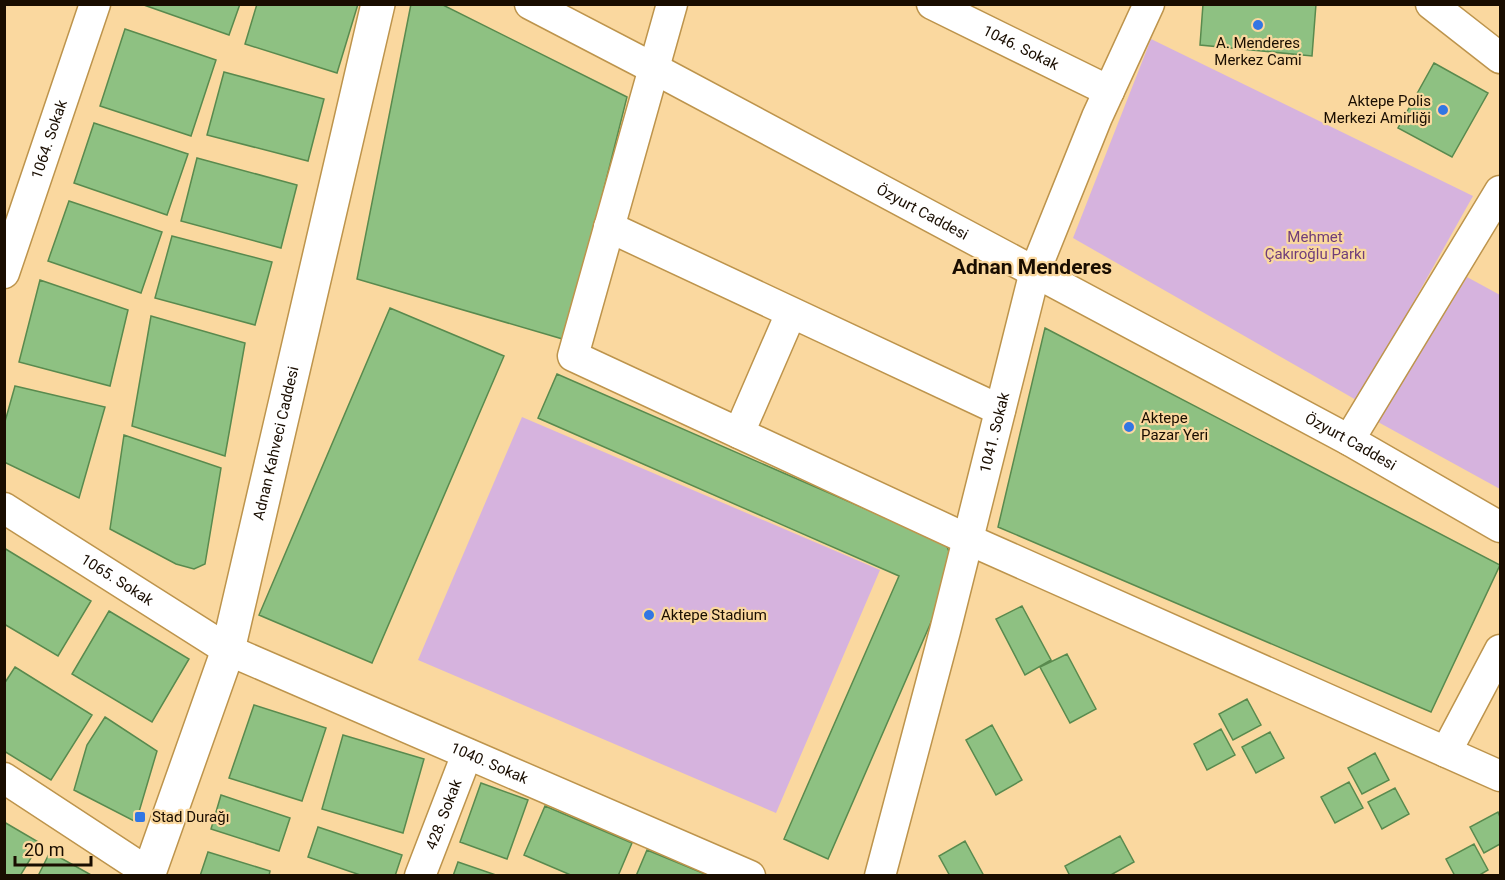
<svg xmlns="http://www.w3.org/2000/svg" width="1505" height="880" font-family="Roboto,sans-serif">
	<style>
		.green { fill: #d6b3de }
		.building { fill: #8ec182; stroke: #598a4e; stroke-width: 1.5 }
		.lines { fill: none; stroke-linecap: round; stroke-linejoin: round }
		.minor-casing { stroke: #bd944c; stroke-width: 33 }
		.tertiary-casing { stroke: #bd944c; stroke-width: 36 }
		.minor { stroke: #fff; stroke-width: 30 }
		.tertiary { stroke: #fff; stroke-width: 33 }
		.poi-dot { fill: #3276e3; stroke: #fad89f; stroke-width: 2 }
		.labels { text-anchor: middle; stroke-width: 4.5; stroke-linejoin: round; paint-order: stroke }
		.poi-label { font-size: 15px; fill: #190d00; stroke: #fad89f; text-anchor: start }
		.street-label { font-size: 15px; fill: #190d00; stroke: #fad89f }
		.park-label { font-size: 15px; fill: #6f3d7a; stroke: #fad89f }
		.district-label { font-size: 21px; font-weight: bold; fill: #190d00; stroke: #fad89f }
	</style>
	<rect width="100%" height="100%" fill="#fad89f"/>
	<path class="green" d="M1151,39l322,157 -115,205 -285,-163z
		M1467,277l33,18v194l-122,-67z
		M522,417l358,153 -104,243 -358,-153z"/>
	<path class="building" d="M141,4h99l-11,31z
		M257,4h101l-21,69 -92,-29z
		M411,4h30l186,93 -61,243 -209,-61z
		M1203,4h113l-4,52 -112,-11z
		M125,29l91,31 -25,76 -91,-30z
		M1434,63l54,30 -36,64 -54,-29z
		M224,72l100,27 -16,62 -101,-26z
		M94,123l94,31 -21,61 -93,-32z
		M197,158l100,27 -16,63 -100,-27z
		M69,201l93,31 -21,61 -93,-32z
		M172,236l100,26 -17,63 -100,-27z
		M40,280l88,30 -18,76 -91,-24z
		M390,308l114,48 -132,307 -113,-48z
		M151,316l94,27 -20,113 -93,-30z
		M1045,328l455,237 -69,147 -433,-185z
		M557,374l389,170 9,23 -127,292 -44,-20 115,-263 -361,-158z
		M15,386l90,21 -26,91 -75,-36v-37z
		M124,435l97,33 -16,96 -11,5 -18,-5 -66,-35z
		M4,548l87,53 -33,55 -54,-32z
		M1022,606l29,54 -26,15 -29,-56z
		M109,611l80,48 -37,63 -80,-48z
		M1067,654l29,55 -26,14 -30,-56z
		M15,667l77,48 -41,65 -47,-29v-67z
		M1247,699l14,26 -28,15 -14,-26z
		M254,705l72,23 -24,73 -73,-23z
		M105,717l52,34 -21,71 -62,-32 13,-45z
		M992,725l30,55 -26,15 -30,-55z
		M1221,729l14,26 -28,15 -13,-26z
		M1270,732l14,26 -28,15 -14,-26z
		M343,735l81,24 -21,74 -81,-24z
		M1375,753l14,27 -27,14 -14,-26z
		M1349,782l14,26 -28,15 -14,-26z
		M481,783l47,17 -21,59 -47,-17z
		M1395,788l14,26 -27,15 -14,-27z
		M221,795l69,23 -11,33 -68,-22z
		M545,806l87,37 -14,33h-45l-49,-21z
		M1498,812l2,5v27l-16,9 -14,-26z
		M4,822l36,21 -20,33h-16z
		M318,827l84,28 -7,21h-32l-55,-19z
		M1120,836l14,26 -25,14h-39l-5,-10z
		M965,841l19,35h-34l-11,-20z
		M1474,844l14,26 -10,6h-23l-9,-17z
		M647,850l63,26h-74z
		M50,852l43,24h-55z
		M208,852l62,19 -1,5h-69z
		M458,862l38,13v1h-43z"/>
	<g class="lines">
		<g class="minor-casing">
			<g id="minor">
				<path id="s1" d="M530,4l123,64 696,372 151,87"/>
				<path d="M672,4l-99,352 394,183 533,237"/>
				<path id="s2" d="M932,4l177,87"/>
				<path d="M1431,4l69,54"/>
				<path d="M609,227l391,183"/>
				<path id="s3" d="M4,273l91,-269"/>
				<path d="M739,433l52,-120"/>
				<path d="M1349,440l151,-249"/>
				<path id="s4" d="M4,508l224,142 522,226"/>
				<path d="M1446,752l54,-102"/>
				<path d="M4,778l145,95"/>
				<path id="s5" d="M420,876l47,-122"/>
				<path id="s6" d="M880,876l65,-245 90,-360 62,-154 52,-113"/>
			</g>
		</g>
		<g class="tertiary-casing">
			<g id="tertiary">
				<path id="s7" d="M148,876l80,-226 150,-646"/>
			</g>
		</g>
		<use href="#minor" class="minor"/>
		<use href="#tertiary" class="tertiary"/>
	</g>
	<g class="poi-dot">
		<circle cx="1258" cy="25" r="6"/>
		<circle cx="1443" cy="110" r="6"/>
		<circle cx="1129" cy="427" r="6"/>
		<circle cx="649" cy="615" r="6"/>
		<rect x="134" y="811" width="12" height="12" rx="3"/>
	</g>
	<g class="labels">
		<g class="poi-label">
			<text x="1258" y="48" text-anchor="middle">A. Menderes<tspan x="1258" dy="17">Merkez Cami</tspan></text>
			<text x="1431" y="106" text-anchor="end">Aktepe Polis<tspan x="1431" dy="17">Merkezi Amirliği</tspan></text>
			<text x="1141" y="423">Aktepe<tspan x="1141" dy="17">Pazar Yeri</tspan></text>
			<text x="661" y="620">Aktepe Stadium</text>
			<text x="152" y="822">Stad Durağı</text>
		</g>
		<g class="street-label">
			<text dy="5" stroke="none"><textPath href="#s2" startOffset="99">1046. Sokak</textPath></text>
			<text dy="5" stroke="none"><textPath href="#s3" startOffset="141">1064. Sokak</textPath></text>
			<text dy="5" stroke="none"><textPath href="#s1" startOffset="444">Özyurt Caddesi</textPath></text>
			<text dy="5" stroke="none"><textPath href="#s6" startOffset="458">1041. Sokak</textPath></text>
			<text dy="5" stroke="none"><textPath href="#s1" startOffset="930">Özyurt Caddesi</textPath></text>
			<text dy="5" stroke="none"><textPath href="#s7" startOffset="452">Adnan Kahveci Caddesi</textPath></text>
			<text dy="5" stroke="none"><textPath href="#s4" startOffset="134">1065. Sokak</textPath></text>
			<text dy="5" stroke="none"><textPath href="#s4" startOffset="550">1040. Sokak</textPath></text>
			<text dy="5" stroke="none"><textPath href="#s5" startOffset="66">428. Sokak</textPath></text>
		</g>
		<g class="park-label">
			<text x="1315" y="242">Mehmet<tspan x="1315" dy="17">Çakıroğlu Parkı</tspan></text>
		</g>
		<g class="district-label">
			<text x="1032" y="274">Adnan Menderes</text>
		</g>
	</g>
	<rect width="1505" height="880" fill="none" stroke="#190d00" stroke-width="12"/>
	<path d="M15 856v9h76v-9" fill="none" stroke="#190d00" stroke-width="3"/>
	<text x="24" y="856" font-size="18" fill="#190d00" stroke="#fad89f" stroke-width="4.5" paint-order="stroke">20 m</text>
</svg>
